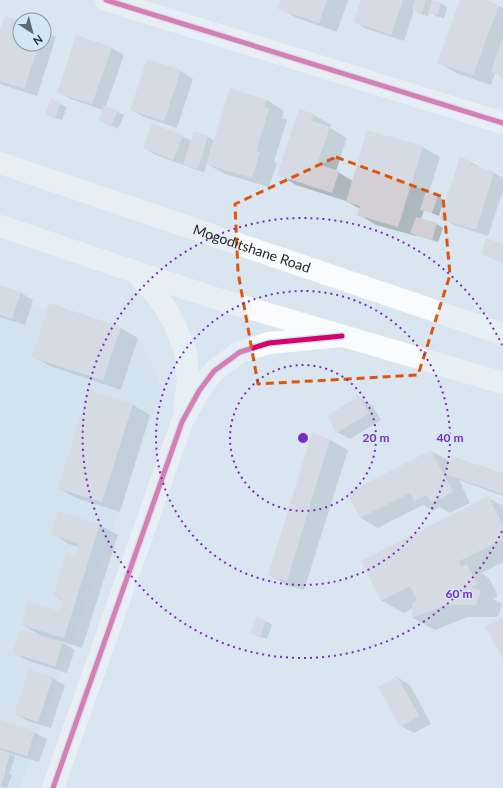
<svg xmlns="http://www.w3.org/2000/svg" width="503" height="788" font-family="Lato,sans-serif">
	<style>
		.built { fill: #cbe0f0 }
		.shadow { fill: #0003 }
		.building { fill: #d3cfd5 }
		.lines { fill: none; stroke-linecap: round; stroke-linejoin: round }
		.minor { stroke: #f9fbfd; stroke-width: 22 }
		.major { stroke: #f9fbfd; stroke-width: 22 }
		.cycleway-casing { stroke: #d1e7f7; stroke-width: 8 }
		.cycleway { stroke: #d6006c; stroke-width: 5 }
		.marked { fill: none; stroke: #de560e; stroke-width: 3; stroke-dasharray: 8 5; stroke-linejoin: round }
		.ring { fill: none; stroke: #7b2cbf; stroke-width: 2; stroke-dasharray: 2 4 }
		.labels { text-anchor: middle; stroke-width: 3.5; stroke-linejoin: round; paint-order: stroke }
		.street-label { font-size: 14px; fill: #1d252b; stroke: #d1e7f7 }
		.centre { fill: #7b2cbf; stroke: #d1e7f7; stroke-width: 2 }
		.ring-label { font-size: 12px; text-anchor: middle; font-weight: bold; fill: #7b2cbf; stroke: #d1e7f7; stroke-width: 3.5; stroke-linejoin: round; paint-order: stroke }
	</style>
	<rect width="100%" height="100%" fill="#d9e6ef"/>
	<path class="built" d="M0,295l142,47 20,47 -142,399h-20z"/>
	<path class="shadow" d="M282,0h66l-11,32 -40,-14 -18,-10z
		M362,0h68l11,3 6,4 -3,11 -8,-2 -7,-4 -1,4 -9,-3 -5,-3 -10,31 -37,-12 -13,-8z
		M461,0h21l16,6 5,2v70l-8,-5 -4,12 -35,-12 -18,-11z
		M20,22v22h24v-14l12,7 -19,59 -37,-12v-50z
		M112,48l12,7 -18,51 18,9 -6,14 -13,-6 -2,-13 -32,-11 -13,-7z
		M147,60l34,11 12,8 -16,49 -33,-11 -13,-7z
		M51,100l16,7 -5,13 -10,-3z
		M267,100l17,11 -2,7 5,2 -13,41 3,2 -8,24 -44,-13 -18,-10 -3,8 -13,-4 -5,-3v1l-30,-11 -12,-7 38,-12 10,5 2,-9 14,5 6,3z
		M300,110l14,5 17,10 -1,3 17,10 -11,33 17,10 69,-34 18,10 -11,36 9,3 6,4 -5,16 -15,-6 -3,9 16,5 6,4 -5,14 -22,-7v1l-40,-11 -18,-11 2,-5 -14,-8 -50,-16 -18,-11z
		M471,162l12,7 11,4 9,5v12l-15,46 -34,-11 -12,-7z
		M503,245v17l-14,-5 -7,-3z
		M0,286l21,7 12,7 -8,25 -25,-8z
		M50,304l71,24 17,10 -17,52 -71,-24 -18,-10z
		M90,391l43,14 17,10 -30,97 -44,-14 -18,-10z
		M359,398l13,7 9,15 -31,19 -13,-7z
		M312,435l18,5 18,10 -44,140 -17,-5 -18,-10z
		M431,451l18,10 1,2 53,11v22l-44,-16 11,23 -20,10 -10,-6 -7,4 -10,-6 -45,23 -17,-10 -13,-24z
		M488,498l15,8v56l-22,11 8,5 9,18 -5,3 9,5 -4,13h-30l-33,13 -22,-12v-10l-9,5 -22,-12 -20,-39z
		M58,512l42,13 18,10 -36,113 -21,-7v1l14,8 -8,23 -41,-13 -12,-7 26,-18 -18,-10 37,-13 4,-11 -9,-5 22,-40 3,-9 -10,-3 -17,-10z
		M266,621l6,4 -5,14 -9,-3 -6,-3z
		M397,677l13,8 21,39 -17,9 -13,-7z
		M52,678l13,7 -14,43 -23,-7 -12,-7z
		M0,721l34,11 13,7 -8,23 -31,-9 -7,21 2,1 7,-21 5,3 -6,17 3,1 -5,13 -7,-2z"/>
	<path class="building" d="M281,0h46l-8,23 -41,-14z
		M361,0h42l-12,35 -38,-13z
		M415,0h11l-4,13 -10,-3z
		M432,0l9,2 -3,13 -10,-2z
		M460,0h25l14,5 -26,70 -36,-12z
		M5,16l15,5v23h19l-15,45 -24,-8v-51z
		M76,35l36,12 -20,57 -35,-11z
		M503,37v39l-12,-4z
		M147,59l34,11 -17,51 -34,-11z
		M230,88l37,12 -3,7 5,2 -13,42 4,1 -8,26 -46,-14z
		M51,98l10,4 -6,16 -10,-4z
		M104,105l14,5 -7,16 -13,-6z
		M299,109l15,5 -2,7 18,6 -13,37 22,7 -7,22 -55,-18z
		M152,124l31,11 -10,25 -30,-12z
		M367,130l56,16 -25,81 -41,-12 3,-9 -14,-4z
		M194,131l14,5 -10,33 -15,-4z
		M460,157l11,4 -1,3 24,8 -18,58 -36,-11z
		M426,191l12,4 -6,18 -12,-3z
		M416,217l21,6 -5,17 -22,-7z
		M486,238l17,6v17l-22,-7z
		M0,285l21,7 -9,27 -12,-4z
		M49,303l72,24 -18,53 -72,-23z
		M89,390l44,14 -31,98 -45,-14z
		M359,396l10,17 -33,20 -9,-17z
		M312,433l18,6 -43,142 -19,-6z
		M431,450l22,42 -21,11 -5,-8 -13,6 -4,-8 -50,25 -13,-25z
		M451,456l52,17v21l-58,-20z
		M488,496l15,30v13l-44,22 3,6 5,-3 10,20 -6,3 10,4 -5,14h-30l-34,13v-15l5,-3 -7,-14 -29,15 -20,-40z
		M58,511l42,13 -36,114 -43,-13 7,-24 31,10 3,-12 -9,-3 13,-44 10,3 3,-11 -29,-9z
		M256,617l10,3 -5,16 -11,-3z
		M502,617l1,1v41l-18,-33z
		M20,629l43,13 -8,24 -43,-13z
		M29,669l24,8 -15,45 -24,-8z
		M397,676l22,40 -19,11 -22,-40z
		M0,720l35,11 -8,25 -27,-8z
		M0,750l10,3 -7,17 3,1 -6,16z"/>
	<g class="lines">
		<path class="minor" d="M106,0l397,123
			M136,272l19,22 10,13 9,16 12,30 2,28 -4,28
			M53,788l129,-366 17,-31 15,-20 26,-19 29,-9 73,-7"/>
		<g class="major">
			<path id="s1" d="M0,163l503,171"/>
			<path d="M0,226l136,46 82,27 285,84"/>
		</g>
		<g class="cycleway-casing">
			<path id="cycleway" d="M106,0l397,123
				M53,788l129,-366 17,-31 15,-20 26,-19 29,-9 73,-7"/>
		</g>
		<use href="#cycleway" class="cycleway"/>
	</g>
	<path d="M0 0H503V788H0ZM336,157l107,40 7,78 -32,100 -160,9 -20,-112 -3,-68z" fill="#d9e6ef" fill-opacity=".55" fill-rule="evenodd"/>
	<path class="marked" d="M336,157l107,40 7,78 -32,100 -160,9 -20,-112 -3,-68z"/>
	<g class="ring">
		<circle cx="303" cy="438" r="73"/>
		<circle cx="303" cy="438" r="147"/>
		<path d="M502 531A220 220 0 1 1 502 345"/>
	</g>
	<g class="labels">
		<g class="street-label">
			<text dy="5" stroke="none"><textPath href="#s1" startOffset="266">Mogoditshane Road</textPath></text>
		</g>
	</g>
	<circle cx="303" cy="438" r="6" class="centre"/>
	<g class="ring-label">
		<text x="376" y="442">20 m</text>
		<text x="450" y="442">40 m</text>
		<text x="459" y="598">60 m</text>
	</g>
	<g transform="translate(32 32) rotate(144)"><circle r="19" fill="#d1e7f7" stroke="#8999a5"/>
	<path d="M0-3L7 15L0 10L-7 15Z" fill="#5f6970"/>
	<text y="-6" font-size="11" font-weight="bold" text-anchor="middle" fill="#1d252b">N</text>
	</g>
</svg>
